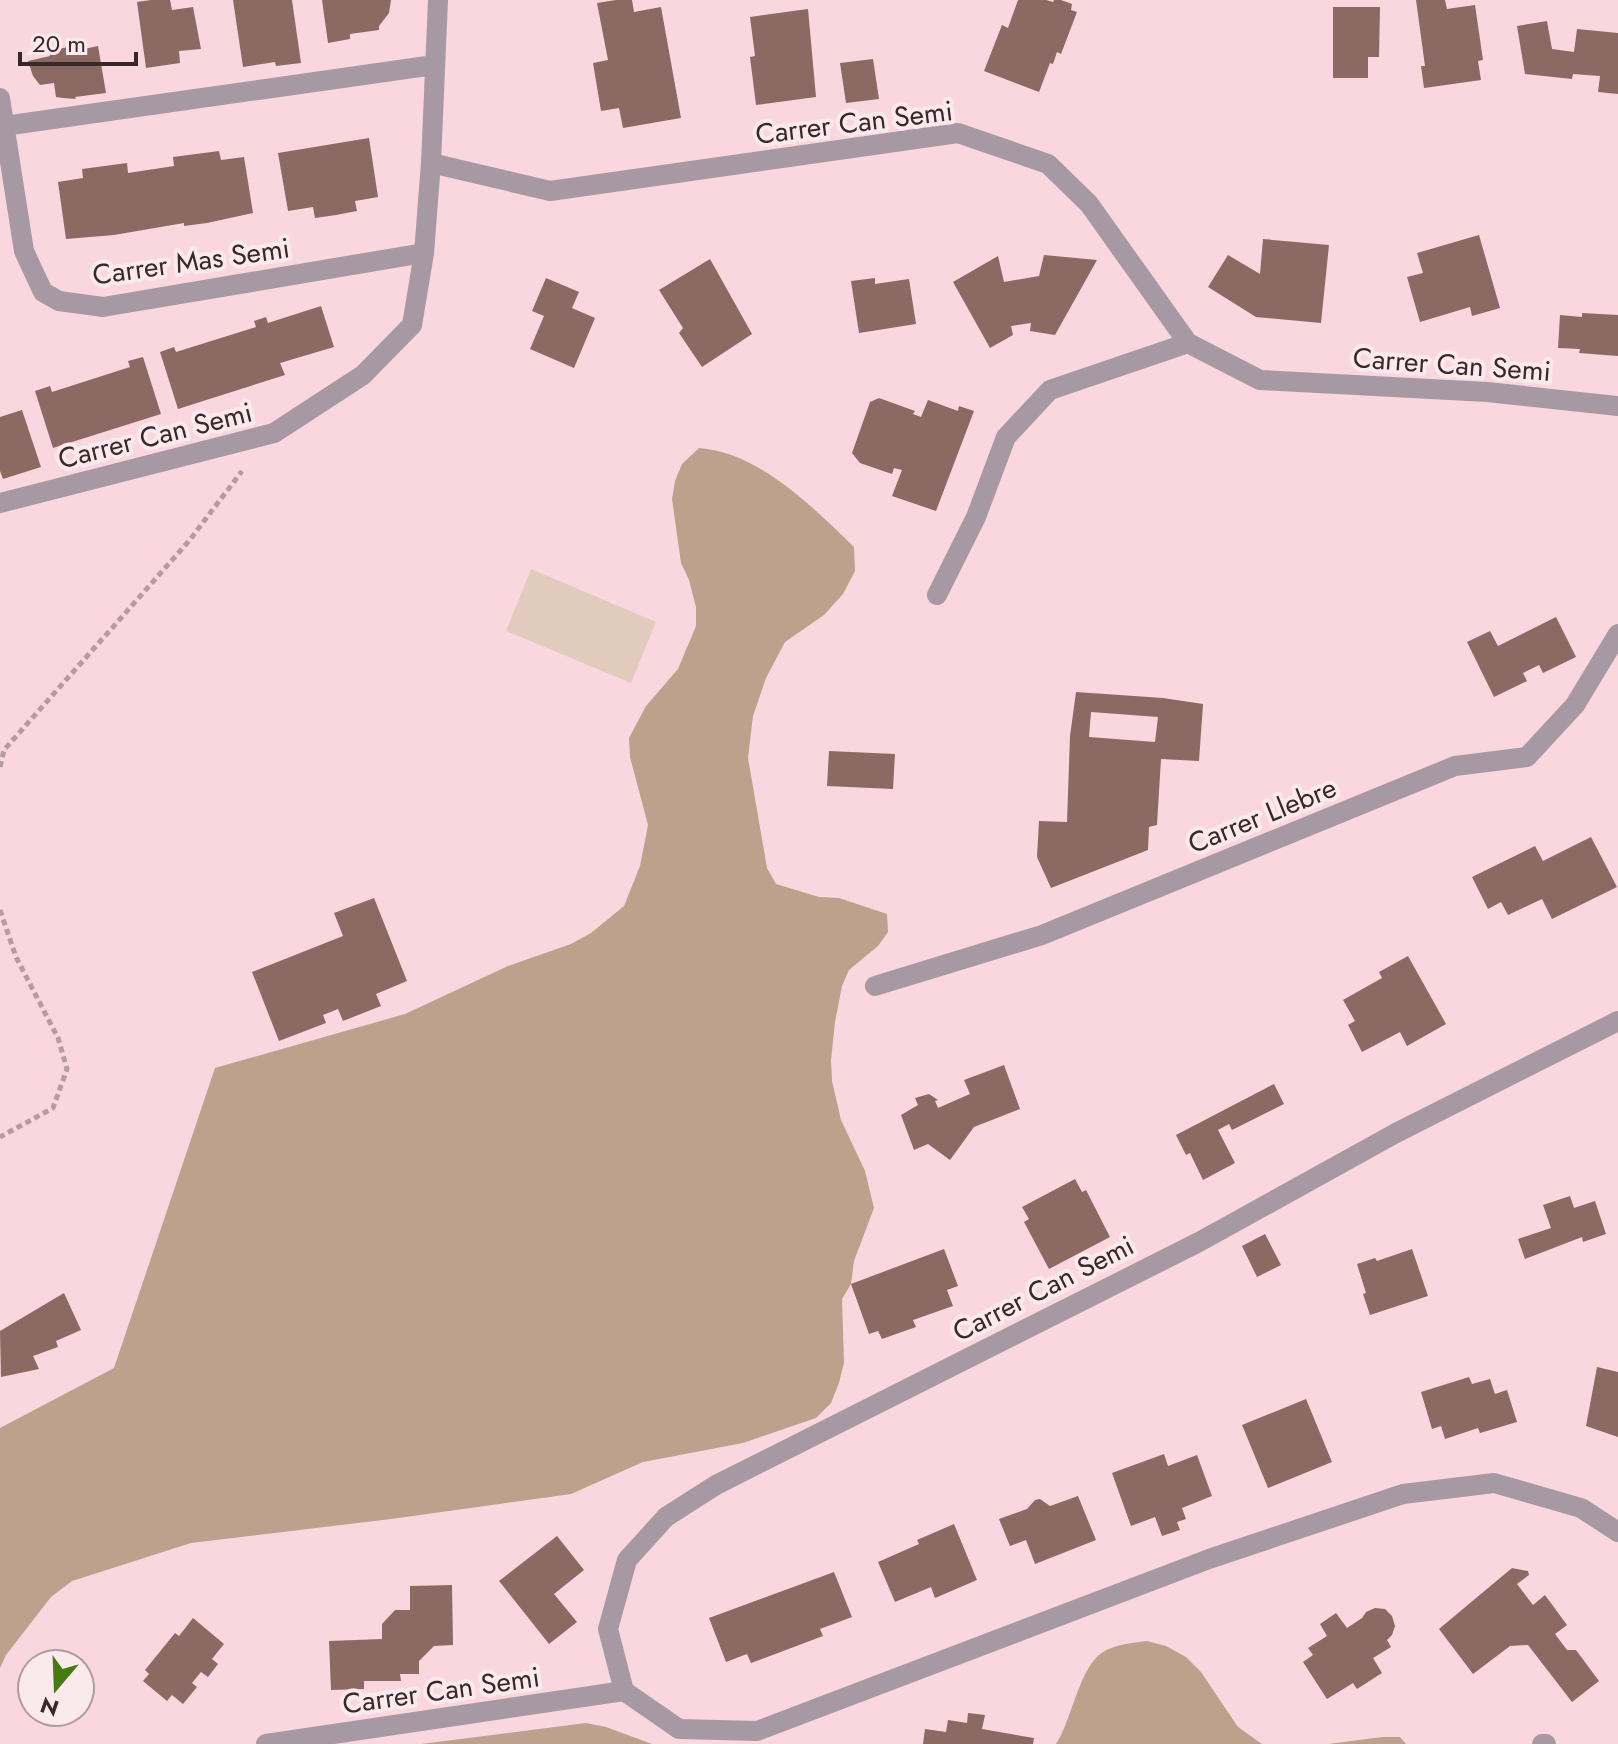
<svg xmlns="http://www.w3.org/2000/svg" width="1618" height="1744" font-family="Jost,sans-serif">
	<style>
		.green { fill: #e1cbbc }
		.forest { fill: #bfa08c }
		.building { fill: #8c6963; fill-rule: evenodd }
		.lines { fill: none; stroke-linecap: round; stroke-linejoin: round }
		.path { stroke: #b79ba1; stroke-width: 5; stroke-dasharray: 6 4; stroke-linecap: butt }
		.minor { stroke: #a799a3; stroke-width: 20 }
		.labels { text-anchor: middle; stroke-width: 8; stroke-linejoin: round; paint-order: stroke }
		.street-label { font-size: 28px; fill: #38282c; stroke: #fbeaed }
	</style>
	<rect width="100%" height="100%" fill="#fad7df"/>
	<path class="green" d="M531,569l125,53 -25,61 -125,-52z"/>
	<path class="forest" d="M699,448c59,4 114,59 155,99l1,24 -12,23 -19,21 -39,27 -19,36 -13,38 -5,42 19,110 9,16 43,13 20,1 48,16 1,18 -10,14 -29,24 -7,16 -7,36 -4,38 1,21 9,39 24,51 9,37 -20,53 -3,23 -9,15 2,64 -5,20 -8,20 -15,15 -73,25 -100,19 -72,32 -180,25 -200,24 -119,38 -21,16 -45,58 -6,13v-240l114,-60 101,-300 190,-54 103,-48 63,-22 20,-11 33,-27 16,-40 8,-41 -18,-68 -1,-19 17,-32 32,-37 18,-43v-19l-7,-27 -8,-17 -9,-64 3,-18 7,-17z
		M1147,1641l19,5 20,11 15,15 37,55 24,17h-206c16,-24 23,-77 47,-92 13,-8 29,-9 44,-11z
		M586,1723l20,4 46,17h-231z
		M1382,1737h18l6,7h-78z"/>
	<path class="building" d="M151,0h19l2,10 21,-3 8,42 -22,2 1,12 -34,5 -9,-66z
		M233,0h59l9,63 -25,3 -1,-4 -32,5z
		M322,0h69l-2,13 -10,13v4l-29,4v5l-22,4z
		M616,0h16l2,12 27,-5 20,111 -58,10 -4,-20 -18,3 -8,-48 15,-3 -11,-57z
		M1018,0h28l7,2 1,-2h7l11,4 -1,6 6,2 -16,42 -4,-2 -4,12 -3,-1 -11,29 -55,-21 18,-46 6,3z
		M1416,0h29l2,9 28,-4 8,55 -5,1 3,19 -57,8 -3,-22h4z
		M1333,7h47l-1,50h-11v21h-35z
		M808,9l8,88 -60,8 -6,-48 5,-1 -5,-39z
		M1547,21l5,28 22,3 3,-23 41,4v61l-20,-2 2,-16 -27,-2 -1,5 -47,-5 -8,-48z
		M98,46l8,47 -31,4 1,2 -13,-1 -7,-1 -2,-14 -14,2 -7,-9 -5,-15 22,-5 -1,-5 19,-4 2,5z
		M873,59l6,40 -33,4 -6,-40z
		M369,138l9,59 -23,4 2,10 -21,4 -21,3 -2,-11 -25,4 -10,-58z
		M219,151l2,9 23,-3 9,56 -46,10 -23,3v-3l-70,12 -48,4 -8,-57 25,-4 -1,-9 45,-6 1,10 46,-7 -1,-9z
		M1479,235l21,73 -28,8 -2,-9 -50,15 -13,-45 16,-4 -6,-20z
		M1263,239l66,6 -8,78 -65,-6 -48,-30 20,-32 32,19z
		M1044,255l53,5 -42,75 -25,-4 1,-8 -20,3 2,9 -23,13 -37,-66 45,-26 6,26 35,-6z
		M710,259l42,75 -50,33 -23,-34 4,-5 -24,-38z
		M546,278l33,14 -7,16 23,10 -21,50 -44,-19 14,-33 -12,-5z
		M875,278v6l34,-5 7,45 -57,9 -8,-52z
		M321,306l13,41 -54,16 5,12 -107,34 -18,-57 14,-5 2,5 80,-25 -2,-6 12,-4 2,6z
		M1582,313l36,2v41l-39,-3 1,-4 -22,-1 2,-33 22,2z
		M143,357l18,57 -108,34 -18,-57 15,-5 2,6 78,-25 -2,-6z
		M879,398l36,13 -2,3 8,3 7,-17 30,11 1,-5 15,5 -38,100 -44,-15 10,-26 -8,-2 -2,6 -32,-11 -8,-10 18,-51z
		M22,410l19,57 -38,12 -3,-8v-54z
		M1556,617l20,40 -33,16 -4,-8 -16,8 4,8 -33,16 -27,-55 23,-11 8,15z
		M1076,692l87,6 40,6 -4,57 -38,-2 -4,66 -8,2 -1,23 -97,38 -14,-31 2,-36 28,1 3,-86zM1091,712l67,5 -3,25 -66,-5z
		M829,751l66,3 -2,35 -66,-3z
		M1591,837l26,50 -65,32 -10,-20 -34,16 -7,-13 -13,7 -16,-32 63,-31 8,15z
		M374,898l33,83 -31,13 5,12 -38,15 -5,-12 -15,6 3,8 -47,18 -27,-69 91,-36 -9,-23z
		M1408,956l38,68 -39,22 -7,-14 -38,20 -14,-27 7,-4 -12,-21 39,-22 -3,-6z
		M1004,1065l16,44 -46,18 -24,33 -22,-16 -14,6 -13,-35 17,-10 -3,-7 14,-4 9,6 -3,1 3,7 32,-14 -6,-14z
		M1274,1084l10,20 -52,26 -3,-6 -11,6 17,33 -32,17 -13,-27 -4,2 -10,-20z
		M1075,1179l7,13 4,-2 24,47 -61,32 -25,-47 5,-3 -7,-12z
		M1570,1196l4,12 21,-7 11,33 -23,8 -1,-5 -57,22 -7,-20 33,-11 -8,-23z
		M1265,1234l16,31 -24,12 -15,-31z
		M944,1249l14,37 -11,4 6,16 -40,14 3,7 -34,12 -4,-8 -9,3 -18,-50z
		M1412,1249l16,47 -58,19 -7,-21 3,-1 -9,-29 18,-6 2,3z
		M64,1293l17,37 -25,11 2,6 -25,9 6,13 -38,8 -1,-46z
		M1597,1367l21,5v65l-32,-11z
		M1469,1377l3,7 18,-5 5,15 12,-4 10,32 -37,11 -2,-5 -33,11 -4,-13 -9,3 -11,-37z
		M1306,1399l26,63 -64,26 -26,-63z
		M1164,1454l4,12 29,-11 15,41 -30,12 4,11 -9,3 3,8 -18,6 -7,-19 -24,9 -19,-53z
		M1078,1496l18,44 -61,24 -9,-24 -16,6 -11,-27 28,-10 8,-9 5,-1 10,7z
		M954,1524l23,56 -42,18 -4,-11 -36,15 -17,-40 41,-18 -2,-4z
		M557,1536l27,34 -30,24 23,28 -28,22 -50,-63z
		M1512,1568l16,3 1,4 -12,9 16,21 12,-10 22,30 -12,9 12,16h9l23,31 -27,21 -44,-57 -18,1 -37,28 -34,-45z
		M834,1572l18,45 -32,12 3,7 -72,27 -4,-9 -21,8 -17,-44z
		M452,1585l1,60 -19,1 -15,15v13h-19l1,7h-37v8l-33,1 -2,-49 53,-2v-15l13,-14h15v-24z
		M1375,1608l10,1 7,7 3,10 -3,9 -5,5 4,7 -18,11 9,15 -25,16 -4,-6 -26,16 -24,-37 10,-7 -5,-7 19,-12 -7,-12 16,-11 11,15 15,-10 4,-6z
		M193,1618l31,26 -12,15 6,5 -10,13 -7,-5 -9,11 5,4 -14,17 -11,-9 -5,6 -24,-20 6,-7 -4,-4 30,-37 4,3z
		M968,1713l17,2 -3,14 52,9 -1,6h-110l2,-15 21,3 2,-12 19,3z"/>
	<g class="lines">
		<path class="path" d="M0,767l4,-17 185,-209 53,-70
			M0,910l16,47 42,81 9,31 -14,39 -53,29"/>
		<path class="minor" d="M0,98l24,153 19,41 16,9 44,6 321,-54
			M4,126l430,-61
			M431,163l119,28 408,-58 90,31 41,40 99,139 72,37 227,12 131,14
			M0,503l274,-70 89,-58 49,-50 12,-72 7,-90 7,-163
			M937,595l39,-78 30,-80 44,-47 138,-47
			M875,986l167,-51 413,-169 72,-9 48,-52 43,-71
			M1618,1021l-222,112 -197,109 -483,243 -50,32 -39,43 -19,69 16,62 55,38 78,2 452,-172 194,-65 91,-11 87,25 37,24
			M266,1744l358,-53
			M1542,1744h4"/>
	</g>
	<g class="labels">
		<g class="street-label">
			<text transform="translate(854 122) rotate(-7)" y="10">Carrer Can Semi</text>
			<text transform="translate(191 261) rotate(-8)" y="10">Carrer Mas Semi</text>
			<text transform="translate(1452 364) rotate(4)" y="10">Carrer Can Semi</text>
			<text transform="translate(155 435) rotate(-14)" y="10">Carrer Can Semi</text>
			<text transform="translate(1262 815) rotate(-22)" y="10">Carrer Llebre</text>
			<text transform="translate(1043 1288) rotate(-27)" y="10">Carrer Can Semi</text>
			<text transform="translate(441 1690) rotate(-8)" y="10">Carrer Can Semi</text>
		</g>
	</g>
	<g transform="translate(56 1688) rotate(199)"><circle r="38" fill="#fbeaed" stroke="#ad9ca0" stroke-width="2"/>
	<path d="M0-6L14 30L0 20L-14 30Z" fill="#467c0f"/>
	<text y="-12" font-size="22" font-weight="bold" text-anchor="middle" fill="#38282c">N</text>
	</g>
	<path d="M20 52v12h116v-12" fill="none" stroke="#38282c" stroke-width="4"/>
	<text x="32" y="52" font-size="24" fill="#38282c" stroke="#fbeaed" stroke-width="6" paint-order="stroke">20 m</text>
</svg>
